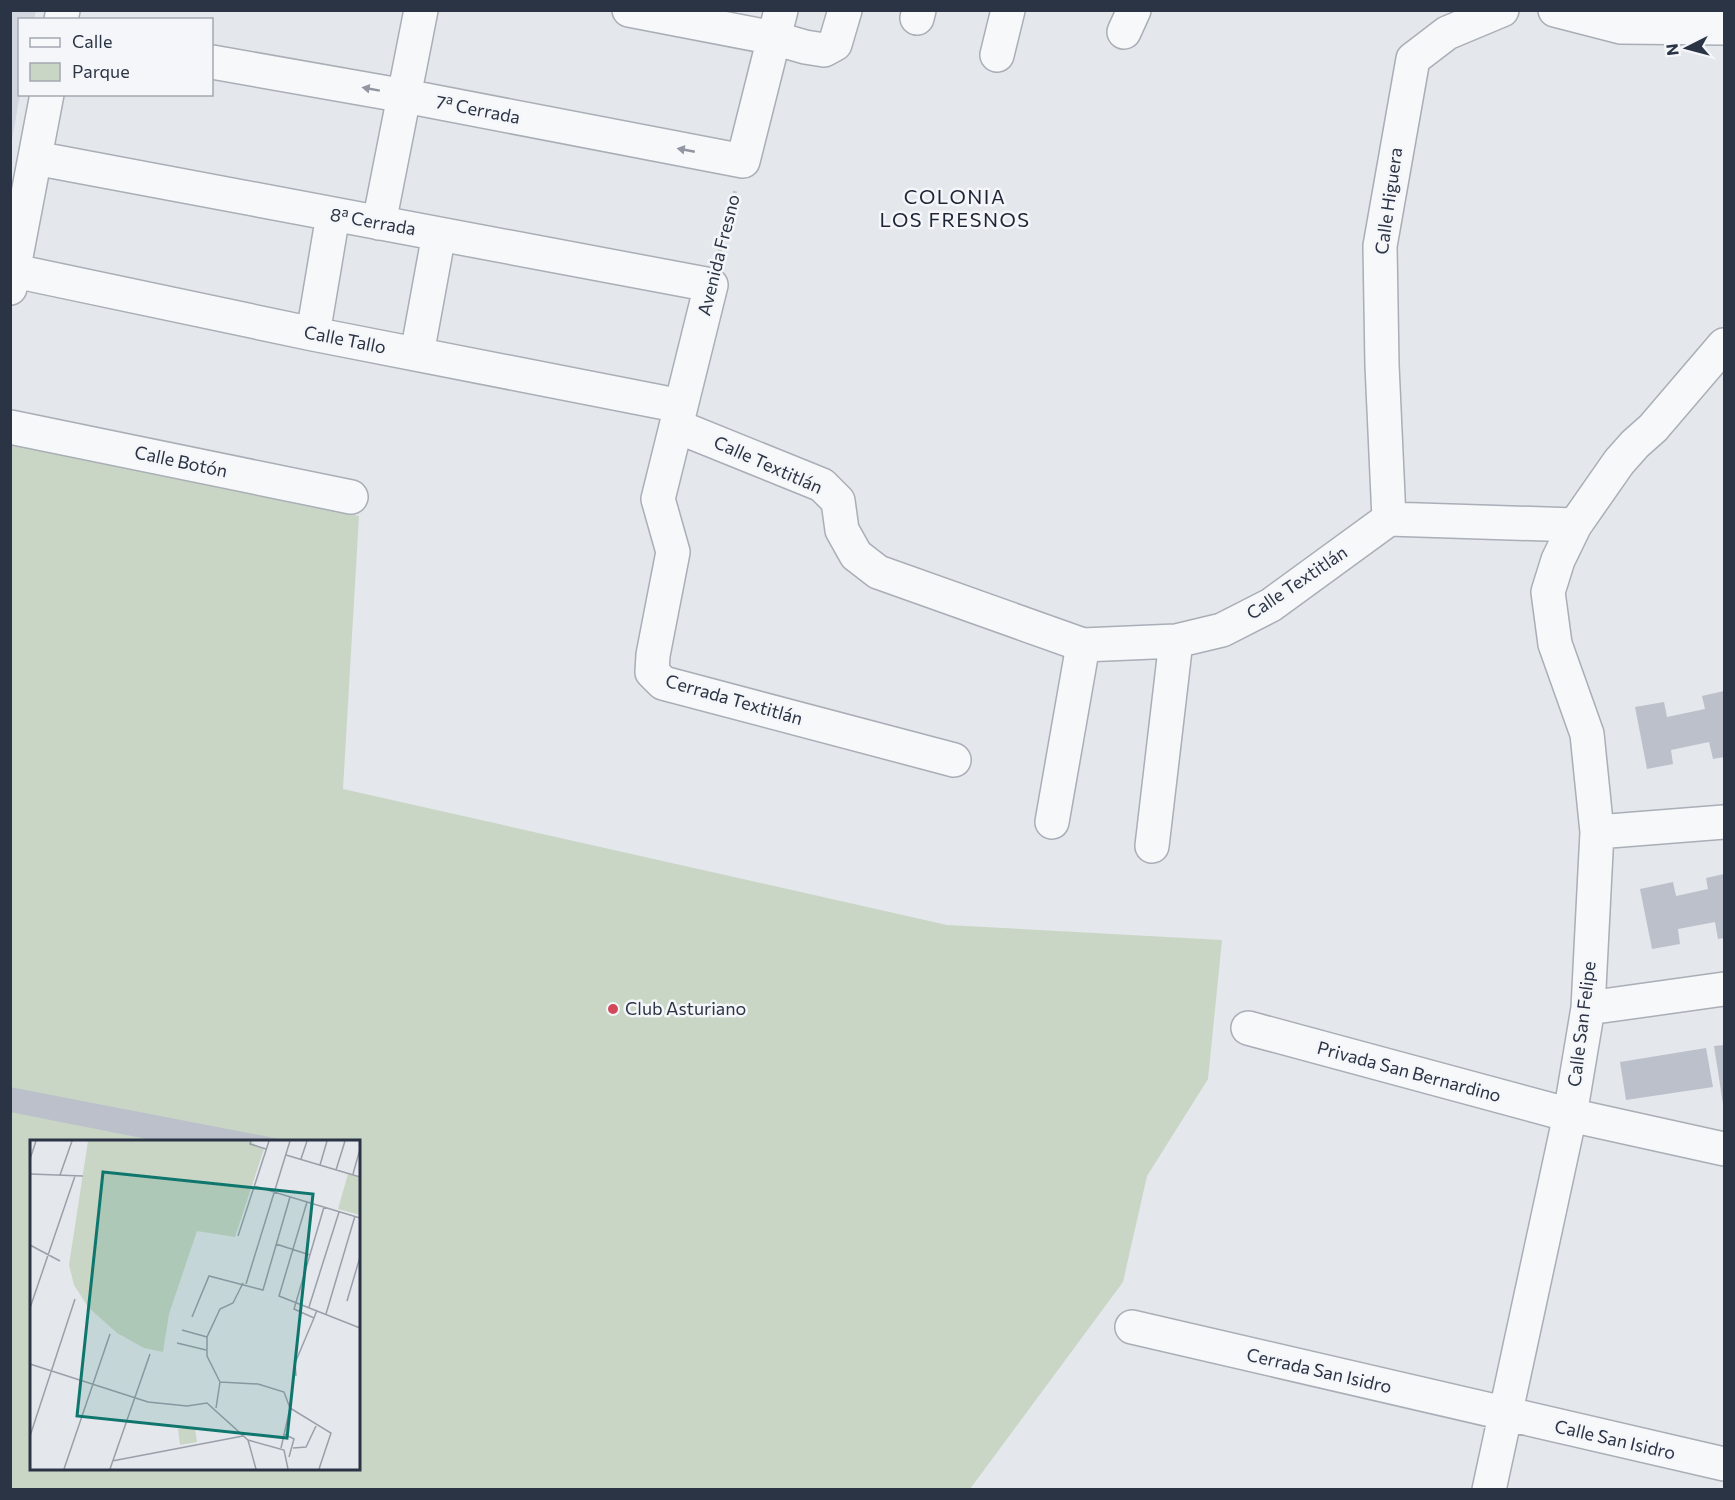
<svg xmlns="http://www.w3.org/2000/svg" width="1735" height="1500" font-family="Commissioner,sans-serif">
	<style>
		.built { fill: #d2d6de }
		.green { fill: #c9d6c5; fill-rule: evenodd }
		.building { fill: #bbc0ca }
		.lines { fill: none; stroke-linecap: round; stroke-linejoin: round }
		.minor-casing { stroke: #a9aeb7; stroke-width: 36 }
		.path { stroke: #c2c5cb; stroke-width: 4; stroke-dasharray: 4.5 4.5; stroke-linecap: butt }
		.minor { stroke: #f7f8fa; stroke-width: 33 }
		.oneway { fill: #9196a0 }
		.poi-dot { fill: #d1495b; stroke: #f4f6f9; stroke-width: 2 }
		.labels { text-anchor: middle; stroke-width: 5; stroke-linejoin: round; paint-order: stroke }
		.street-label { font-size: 18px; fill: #2b3445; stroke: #f4f6f9 }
		.poi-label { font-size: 18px; fill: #2b3445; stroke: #f4f6f9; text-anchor: start }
		.neighbourhood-label { font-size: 20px; letter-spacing: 1.5px; fill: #1d2536; stroke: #f4f6f9 }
		.inset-road { fill: none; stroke: #9a9fa9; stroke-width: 1.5 }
		.view { fill: #0f766e; fill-opacity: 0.15; stroke: #0f766e; stroke-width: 3 }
		.inset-edge { fill: none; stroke: #2b3445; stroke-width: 3 }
	</style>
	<rect width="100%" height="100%" fill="#e4e7ec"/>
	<path class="built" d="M11,10l25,1 -2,8 -14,1v75l-9,50z"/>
	<path class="green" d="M11,443l348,73 -16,273 604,136 275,15 -14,139 -61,97 -24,106 -153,207h-959zM32,1142h326v326h-326z"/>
	<path class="building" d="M1724,691v66l-11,2 -4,-17 -38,8 2,14 -26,5 -12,-62 29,-5 3,15 38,-8 -3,-13z
		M1724,874v64l-6,1 -3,-17 -37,7 2,15 -28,5 -12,-60 33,-7 3,14 32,-7 -2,-11z
		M1724,1045v58l-1,1 -9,-58z
		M1706,1048l7,39 -87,13 -6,-38z
		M10,1087l275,53v2h-123l-152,-30z"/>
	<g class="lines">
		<g class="minor-casing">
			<path id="minor" d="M629,10l145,28 31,9 19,3 11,-6 10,-34
				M1555,10l66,17 103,1
				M917,18l2,-8
				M61,20l2,-10
				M1124,32l10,-22
				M997,55l11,-45
				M212,62l193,34 338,65 38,-151
				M35,158l676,127 -53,214 15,53 -20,103 -1,17 11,11 291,77
				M379,223l42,-213
				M10,270l303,64 368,72
				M10,288l37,-194
				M313,334l20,-119
				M417,354l22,-120
				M676,426l146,59 16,16 4,29 14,25 22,17 205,73 93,-4 46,-11 49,-25 118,-86 186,6
				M10,427l341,70
				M1389,519l-7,-154 -2,-119 33,-187 34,-26 55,-23
				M1052,822l31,-177
				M1597,832l127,-10
				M1152,846l24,-205
				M1588,1008l136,-19
				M1248,1028l322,87 154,34
				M1132,1327l592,137
				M1489,1490l81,-375 18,-107 9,-176 -10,-98 -32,-90 -7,-52 10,-32 17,-35 44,-63 16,-18 18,-16 71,-83"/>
		</g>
		<path class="path" d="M719,254l16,-63"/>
		<use href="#minor" class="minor"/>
	</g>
	<defs><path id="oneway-solid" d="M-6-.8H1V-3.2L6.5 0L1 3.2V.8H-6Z" transform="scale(1.5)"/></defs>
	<g class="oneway">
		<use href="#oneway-solid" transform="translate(371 89) rotate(-170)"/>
		<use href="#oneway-solid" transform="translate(686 150) rotate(-169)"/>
	</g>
	<circle class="poi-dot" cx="613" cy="1009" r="6"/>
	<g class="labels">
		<g class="street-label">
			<text transform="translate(478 110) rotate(11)" y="6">7ª Cerrada</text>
			<text transform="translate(1389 201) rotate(-82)" y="6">Calle Higuera</text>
			<text transform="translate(373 222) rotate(10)" y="6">8ª Cerrada</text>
			<text transform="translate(719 255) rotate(-76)" y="6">Avenida Fresno</text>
			<text transform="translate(345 340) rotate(11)" y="6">Calle Tallo</text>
			<text transform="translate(181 462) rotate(12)" y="6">Calle Botón</text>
			<text transform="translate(768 465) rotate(24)" y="6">Calle Textitlán</text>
			<text transform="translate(1297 583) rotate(-34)" y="6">Calle Textitlán</text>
			<text transform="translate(734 700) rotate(16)" y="6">Cerrada Textitlán</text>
			<text transform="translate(1582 1024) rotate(-83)" y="6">Calle San Felipe</text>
			<text transform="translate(1409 1072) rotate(15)" y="6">Privada San Bernardino</text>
			<text transform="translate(1319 1371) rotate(13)" y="6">Cerrada San Isidro</text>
			<text transform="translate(1615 1440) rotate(13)" y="6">Calle San Isidro</text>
		</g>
		<g class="poi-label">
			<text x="625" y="1015">Club Asturiano</text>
		</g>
		<g class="neighbourhood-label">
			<text x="955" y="204">COLONIA<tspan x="955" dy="23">LOS FRESNOS</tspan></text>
		</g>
	</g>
	<g transform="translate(30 1140)">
		<rect width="330" height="330" fill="#e4e7ec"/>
		<path d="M58,1h161l15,8 -29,88 -38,-6 -28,83 -6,38 -19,-4 -27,-15 -29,-26 -14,-22 -5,-20zM318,34l12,4v37l-22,-6zM165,288l2,14 -17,3 -2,-16z" fill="#c9d6c5"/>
		<path class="inset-road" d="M221,1l-1,3 16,5M256,15l74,22M0,19l6,-18M271,19l6,-18M290,25l7,-24M306,30l9,-29M0,34l53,2M323,34l7,-25M30,35l12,-34M224,46l106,32M277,62l-28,94 81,32M208,96l31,-95M246,104l34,11M0,105l30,16M216,144l44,-143M317,161l13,-44M279,167l30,-95M0,168l45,-132M287,170l-3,8 -20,-9 30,-102M296,174l29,-98M162,177l17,-41 54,14 27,-93M152,190l25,7M147,203l29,7M0,224l118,38 39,4 20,-3 41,37 36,10 4,19M266,236l-1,-13 19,-45M190,242l38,2 26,8 6,16 -9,40M186,268l4,-26 -13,-26v-19l13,-28 13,-6 10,-20M260,268l41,25 -12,36M254,294l10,5 -5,18M0,296l45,-137M218,300l8,29M263,308l13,-1 10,-21M82,321l131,-25M34,329l46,-135M80,329l40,-115"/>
		<path class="view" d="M73,32l210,22 -26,244 -210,-22z"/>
		<rect width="330" height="330" class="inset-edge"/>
	</g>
	<rect width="1735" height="1500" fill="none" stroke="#2b3445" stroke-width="24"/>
	<rect x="18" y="18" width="195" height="78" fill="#f4f6f9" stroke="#a4a8b1" stroke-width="1.5"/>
	<rect x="30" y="38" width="30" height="9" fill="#f7f8fa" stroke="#a4a8b1" stroke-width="1.5"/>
	<text x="72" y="48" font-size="18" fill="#2b3445">Calle</text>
	<rect x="30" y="63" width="30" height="18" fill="#c9d6c5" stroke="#a4a8b1" stroke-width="1.5"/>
	<text x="72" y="78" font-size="18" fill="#2b3445">Parque</text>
	<g transform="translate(1687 48) rotate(264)" stroke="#f4f6f9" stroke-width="4.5" paint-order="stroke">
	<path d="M0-4.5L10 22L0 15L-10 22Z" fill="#2b3445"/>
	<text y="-9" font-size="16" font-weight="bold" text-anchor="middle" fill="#2b3445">N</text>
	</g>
</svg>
